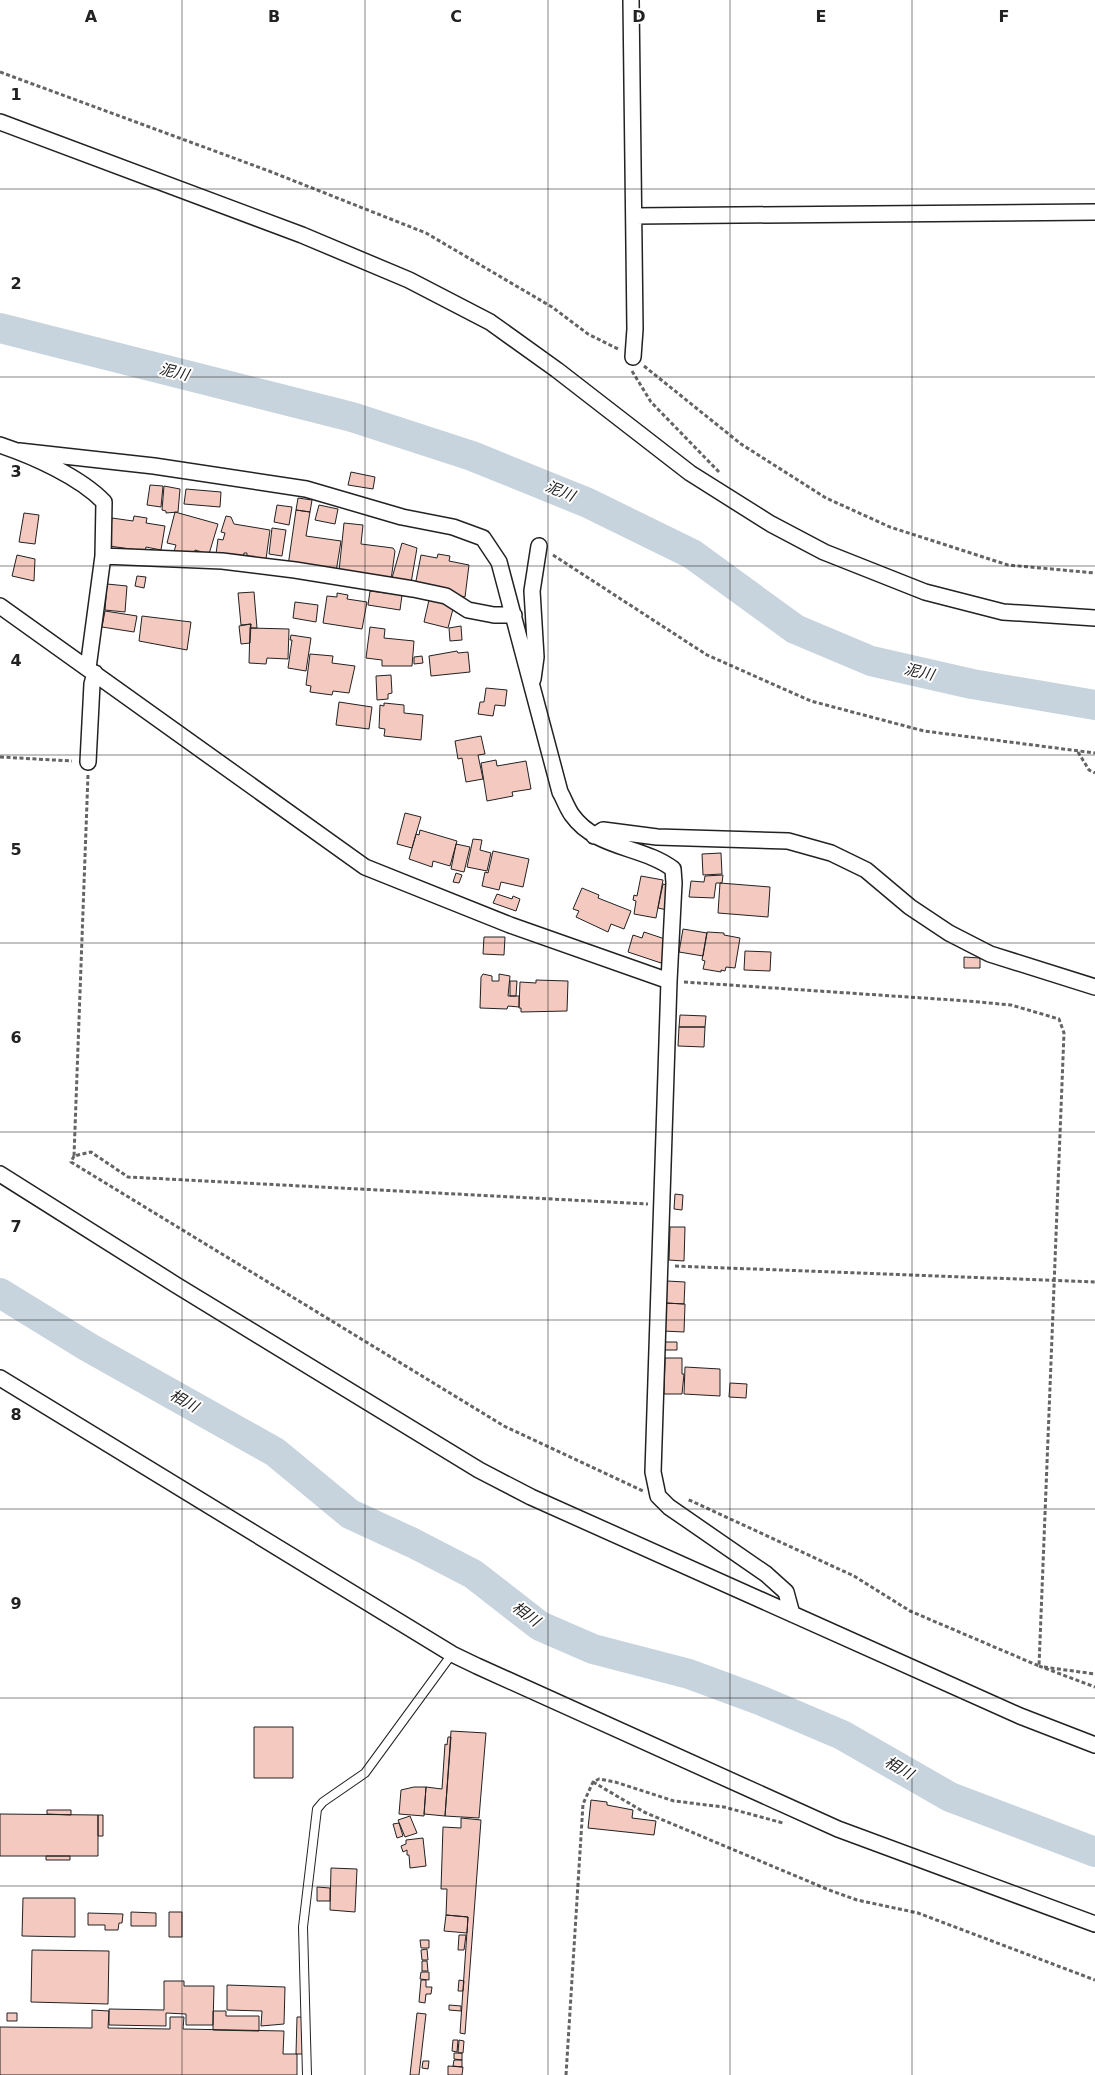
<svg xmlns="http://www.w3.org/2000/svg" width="1095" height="2075" font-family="'DejaVu Sans','Noto Sans JP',sans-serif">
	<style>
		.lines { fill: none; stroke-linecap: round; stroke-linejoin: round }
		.river { stroke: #c7d3dd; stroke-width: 30 }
		.building { fill: #f3c9c0; stroke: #222 }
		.lane-casing { stroke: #222; stroke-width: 10 }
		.street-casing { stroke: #222; stroke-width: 18 }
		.path { stroke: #646464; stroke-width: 3; stroke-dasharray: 4 2.5; stroke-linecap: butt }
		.lane { stroke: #fff; stroke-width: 8 }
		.street { stroke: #fff; stroke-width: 15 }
		.grid { fill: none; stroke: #222; stroke-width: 1; stroke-opacity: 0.55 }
		.labels { text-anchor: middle; stroke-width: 4; stroke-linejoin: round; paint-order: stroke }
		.water-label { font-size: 15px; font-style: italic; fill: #222; stroke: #fff }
		.grid-label { font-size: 16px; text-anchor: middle; font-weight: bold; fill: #222; stroke: #fff; stroke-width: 4; stroke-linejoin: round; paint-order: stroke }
	</style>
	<rect width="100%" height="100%" fill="#fff"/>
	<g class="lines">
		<path class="river" d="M0,328l352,89 120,39 116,47 104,51 103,75 76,32 101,23 123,21
			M0,1293l88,54 187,105 75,62 63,29 60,31 67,52 53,23 96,25 73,27 80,34 108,62 145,55"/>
	</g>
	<path class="building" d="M351,472l24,5 -2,12 -25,-4z
		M150,485l13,1 -2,21 -14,-2z
		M164,486l16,3 -2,23 -12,1v-2l-4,-1z
		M186,489l35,3 -1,15 -36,-3z
		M298,498l14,2 -2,12 -14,-2z
		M277,505l15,2 -3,18 -15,-3z
		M319,505l19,4 -3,15 -20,-4z
		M296,510l14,2 -4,24 35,5 -5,31 -48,-6z
		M175,512l43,12 -9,30 -14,-4 -2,6 -20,-1 3,-10 -9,-2z
		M24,513l15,2 -4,29 -16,-2z
		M134,516l13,2 -1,5 19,3 -4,24 -15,-3 -1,4 -36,-5 3,-28 21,3z
		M226,516l5,1 3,7 36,6 -4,29 -19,-3v-3h-3l-1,7 -27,-6 2,-15 5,1 2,-7 -4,-1z
		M344,523l19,2 -2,19 32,4 2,3 -4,29 -52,-9z
		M272,528l14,2 -4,26 -13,-2z
		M402,543l15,5 -6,35 -19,-5z
		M438,554l12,2 -1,5 20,4 -4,32 -50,-11 6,-31 16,3z
		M17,555l18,4 -1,22 -22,-5z
		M137,576l9,1 -2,11 -9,-2z
		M107,584l20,2 -2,26 -20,-2z
		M370,591l32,4 -2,15 -32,-5z
		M254,592l3,36h-7l1,-4 -10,1 -3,-32z
		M337,593l11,2 -1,4 20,3 -5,27 -39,-6 4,-27 10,1z
		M429,600l25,5 -6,23 -24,-6z
		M295,602l23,3 -2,17 -23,-4z
		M105,611l32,5 -3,16 -32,-5z
		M142,616l49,6 -4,28 -48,-9z
		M251,624l-1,19 -9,1 -2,-18z
		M461,626l1,14 -12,1 -1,-13z
		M370,627l15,2 -1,9 30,3 -2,25h-30v-6l-16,-2z
		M250,628l39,1 -1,30 -21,-1 -1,6 -17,-1z
		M291,635l20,3 -5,33 -18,-3 4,-28h-2z
		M457,651l1,2 10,-1 2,20 -39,4 -2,-20z
		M310,654l23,2 -1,7 23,3 -6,27 -16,-2 -1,4 -22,-3 1,-6 -5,-1z
		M422,656l1,7 -9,1v-7z
		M391,675l1,18 -4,1v5l-11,1 -1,-24z
		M486,688l21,2 -2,16 -10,-1 -2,11 -15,-2 2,-12h4z
		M339,702l33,5 -3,22 -33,-4z
		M384,703l20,2v8l19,2 -2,25 -37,-4 1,-7 -6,-1 1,-23 4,1z
		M481,736l4,18 -7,1 5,24 -17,3 -4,-24 -4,1 -3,-18z
		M496,760l1,6 29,-5 5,28 -19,3 1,4 -26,5 -6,-38z
		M405,813l16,4 -9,31 -15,-4z
		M420,830l37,11 -7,25 -17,-5 -1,6 -23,-8 7,-25 3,1z
		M473,839l9,1 -2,10 11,3 -4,18 -20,-4z
		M456,844l14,3 -6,25 -13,-3z
		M493,851l36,8 -6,28 -22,-5 -2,8 -17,-4 3,-14 3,1z
		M721,853l1,21 -19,1 -1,-21z
		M456,873l6,2 -3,8 -6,-1z
		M723,875l-1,8h-6l-2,15 -25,-1 2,-16 13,1 1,-6z
		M641,876l22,4 -7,38 -22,-4 2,-13 -3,-1 1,-5 3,1z
		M720,883l50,4 -2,30 -50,-4z
		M663,884l4,1v25l-9,-2z
		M582,888l17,7 -1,3 33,13 -7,18 -13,-5 -3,8 -32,-15 3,-6 -6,-2z
		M497,894l15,5 1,-3 7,3 -4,12 -23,-8z
		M683,929l24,4 -4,23 -24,-4z
		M644,932l24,8 -7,23 -33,-11 5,-17 9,3z
		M707,932l17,1v2l16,3 -5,30 -9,-1 -1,4 -4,-1v2l-18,-3 2,-8 -3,-1z
		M484,937h21l-1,18 -21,-1z
		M745,951l26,1 -1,19 -26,-1z
		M964,957l16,1v10h-16z
		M483,974l9,2v5h7v-7l11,2 -2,20h11v11l-11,-1 -1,3 -27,-1 1,-31z
		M536,980l32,1 -1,30 -46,1v-4h-2l1,-26 16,1z
		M510,981h7l-1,15h-6z
		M680,1015l26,1 -1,11h-26z
		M679,1027h26l-1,20 -26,-1z
		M675,1194l8,1 -1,15 -8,-1z
		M670,1227h15l-1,34 -15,-1z
		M667,1281l18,1 -1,22 -19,-1z
		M665,1303l20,1 -1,28 -21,-1z
		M665,1342h12v8h-12z
		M665,1358h17v16h2l-2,20h-18z
		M685,1367l35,2v27l-36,-2z
		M730,1383l17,1 -1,14 -17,-1z
		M254,1727h39v51h-39z
		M451,1731l35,2 -7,85 -34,-2z
		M448,1737h3l-6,79 -21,-2 2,-27 16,2 3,-45 2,1z
		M414,1787h12l-2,29 -25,-2 2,-24z
		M591,1800l16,2v3l26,5 -1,8 24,3 -2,14 -66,-7z
		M47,1810h24v5l-24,-1z
		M0,1814l98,1v41h-98z
		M98,1815h5v21h-5z
		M410,1816l7,17 -12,4 -7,-17z
		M461,1818l20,2 -16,214 -5,-1 8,-116 -22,-2 1,-26h-6l2,-62 18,1z
		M399,1823l4,13 -6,2 -4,-14z
		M423,1838l3,28 -16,2 -1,-13h-2v-5l-4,2 -2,-6 5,-2v-4z
		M46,1856h24v4h-24z
		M331,1868l26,1 -2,43 -25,-2z
		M317,1887l13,1v13h-13z
		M23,1898h52v39l-53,-1z
		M131,1912l25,1v13h-25z
		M169,1912h13v25h-13z
		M88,1913l35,1 -1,9h-3l-1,7h-13v-5h-17z
		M446,1915l22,2 -1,16 -23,-2z
		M459,1935h7l-2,15h-6z
		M420,1940h9v8h-8z
		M427,1949l1,11h-6l-1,-10z
		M32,1950l77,1 -1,53 -77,-2z
		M422,1961h5l1,10h-6z
		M421,1972h8v8l-9,-1z
		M421,1980h5v7h6l-1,7h-5l-1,9 -6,-1z
		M459,1980l5,1 -1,10h-5z
		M164,1981h20v5h30l-1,39h-27v-11l-20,-1v13l-57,-1v-16l55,1z
		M227,1985l58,2 -1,37 -23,2 1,-15 -35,-1z
		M449,2005l12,1v5l-12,-1z
		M92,2010l17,1 -1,17 62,1v-12h14l-1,12 101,2 -1,23h14v21h-297v-48l92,1z
		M213,2011h13v5h33v15l-46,-1z
		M7,2013h10v8h-10z
		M417,2013l9,1 -7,61h-9z
		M297,2017h7v37h-8z
		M453,2040h5l-1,12 -5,-1z
		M459,2040l5,1 -1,12h-5z
		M454,2053h8v7l-8,-1z
		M454,2060h8v7l-9,-1z
		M423,2061h6l-1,8 -6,-1z
		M448,2066l15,1 -1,8h-14z"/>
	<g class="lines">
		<g class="lane-casing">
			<path id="lane" d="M307,2075l-4,-148 14,-118 6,-7 42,-29 87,-119"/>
		</g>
		<g class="street-casing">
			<path id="street" d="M631,0l4,329 -2,28
				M0,122l302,113 107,45 81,42 67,48 133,103 81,51 53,28 101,40 78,20 92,6
				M634,216l461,-4
				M0,445c33,11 80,32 104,57l-1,54 -15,112
				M19,451l135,15 152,23 96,28 51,10 30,11 16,24 61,230c4,7 7,16 12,23 24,34 71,31 101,54l1,14 -5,98 -16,491 5,24 11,11 97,67 20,18 6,22
				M103,556l119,5 73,9 118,19 33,7 22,14 26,5h20
				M0,606l365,261 145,58 159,56
				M533,679l3,-22 -4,-66 7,-45
				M88,762l4,-78 3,-11
				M594,836l9,-6 54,7 131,4 43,12 35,17 44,37 39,26 41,21 105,33
				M0,1174l176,111 303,185 52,27 489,219 75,29
				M0,1378l452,276 25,12 361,163 257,95"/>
		</g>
		<path class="path" d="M0,72l269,99 157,62 126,74 36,27 32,16
			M644,366l97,78 85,54 64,29 118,38 87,8
			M632,371l19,31 68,70
			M553,555l154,100 104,46 113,30 171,22
			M1078,752l11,18 6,3
			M0,757l72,4
			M88,775l-14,381 17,-4 37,25 520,27
			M684,982l284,19 43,4 48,14 5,14 -25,633 -129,-55 -56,-35 -167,-77
			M74,1156l-3,6 433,264 139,65
			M675,1266l420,16
			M1039,1666l56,21
			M1044,1667l51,7
			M593,1782l51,30 185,78 28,10 61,13 177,67
			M566,2075l17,-271 10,-22 6,-3 16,3 59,19 50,6 59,16"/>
		<use href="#lane" class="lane"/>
		<use href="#street" class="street"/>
	</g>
	<path class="grid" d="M182,0v2075M365,0v2075M548,0v2075M730,0v2075M912,0v2075M0,189h1095M0,377h1095M0,566h1095M0,755h1095M0,943h1095M0,1132h1095M0,1320h1095M0,1509h1095M0,1698h1095M0,1886h1095"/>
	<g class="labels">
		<g class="water-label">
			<text transform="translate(174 372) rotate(14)" y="5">泥川</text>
			<text transform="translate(560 491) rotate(22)" y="5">泥川</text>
			<text transform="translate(919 672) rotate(13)" y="5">泥川</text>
			<text transform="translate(184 1401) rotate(29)" y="5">相川</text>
			<text transform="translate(526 1614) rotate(36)" y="5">相川</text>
			<text transform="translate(899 1768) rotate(30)" y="5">相川</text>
		</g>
	</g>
	<g class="grid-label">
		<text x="91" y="22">A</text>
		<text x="274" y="22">B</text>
		<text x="456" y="22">C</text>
		<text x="639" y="22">D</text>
		<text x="821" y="22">E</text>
		<text x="1004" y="22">F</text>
		<text x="16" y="100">1</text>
		<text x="16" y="289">2</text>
		<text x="16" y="477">3</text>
		<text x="16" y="666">4</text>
		<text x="16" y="855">5</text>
		<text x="16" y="1043">6</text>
		<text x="16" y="1232">7</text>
		<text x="16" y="1420">8</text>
		<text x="16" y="1609">9</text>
	</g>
</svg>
